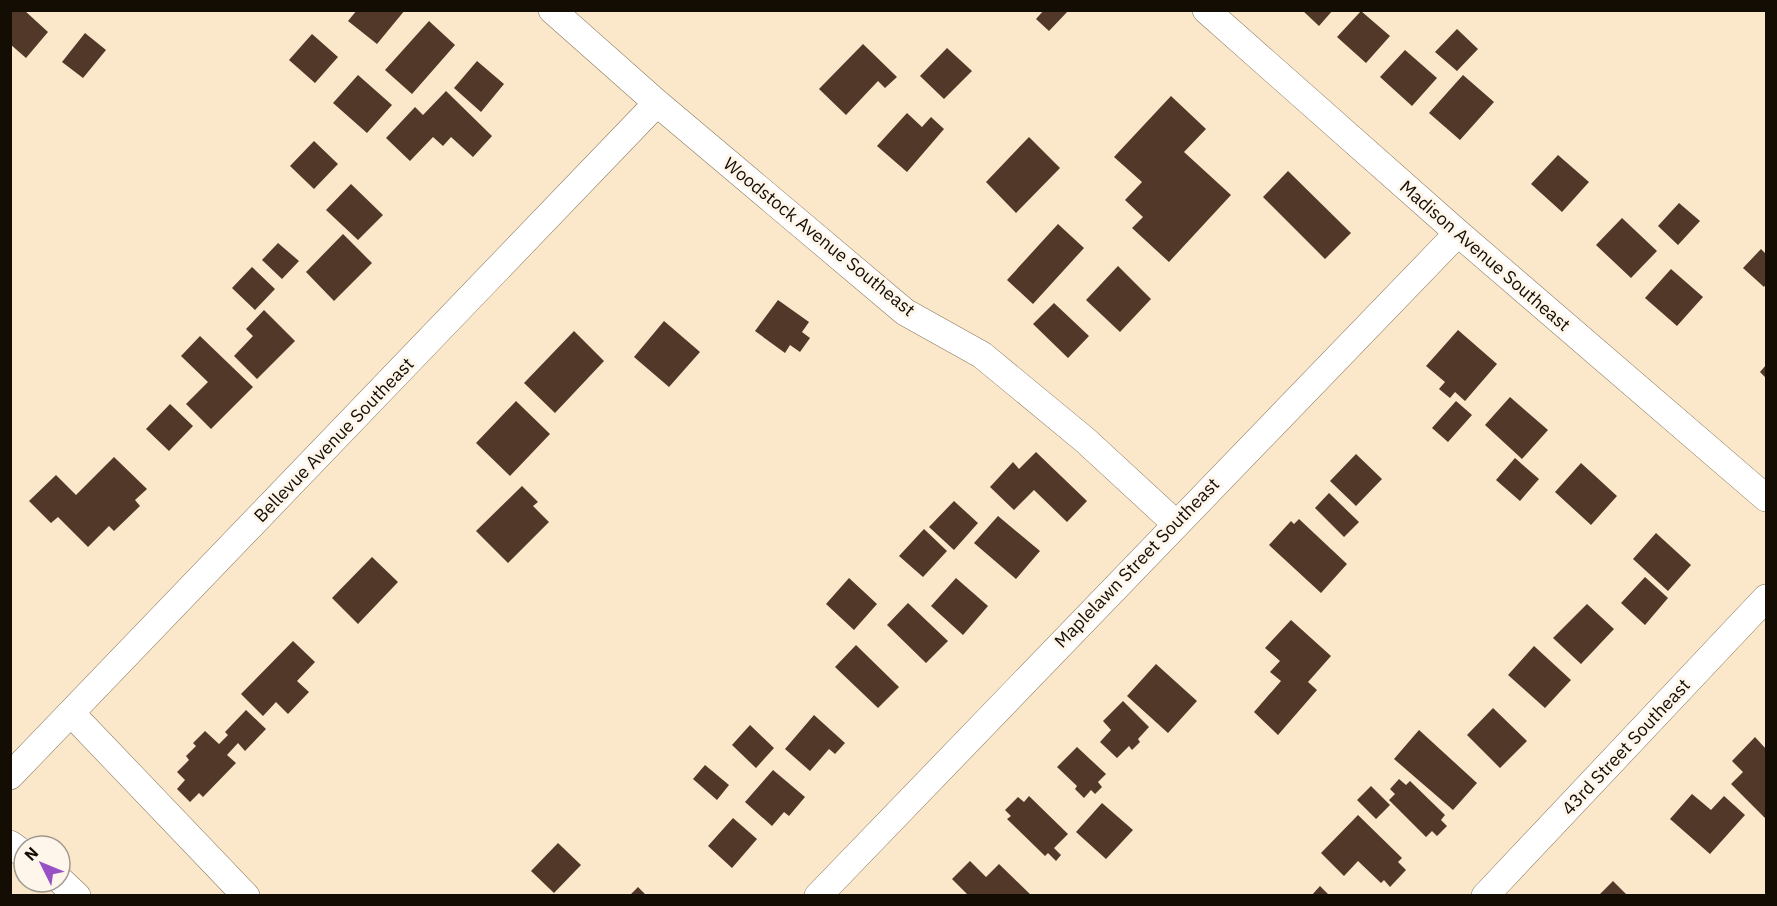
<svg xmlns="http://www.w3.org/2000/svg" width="1777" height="906" font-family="'IBM Plex Sans',sans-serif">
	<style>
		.building { fill: #523829 }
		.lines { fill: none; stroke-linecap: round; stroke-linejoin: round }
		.minor-casing { stroke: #8a785e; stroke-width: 28 }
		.minor { stroke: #fff; stroke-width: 27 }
		.labels { text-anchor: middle; stroke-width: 6; stroke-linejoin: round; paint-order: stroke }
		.street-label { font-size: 18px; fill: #140d04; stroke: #fef6eb }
	</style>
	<rect width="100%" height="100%" fill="#fbe7ca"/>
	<path class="building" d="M10,10h14l24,22 -22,26 -16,-14z
		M357,10h48l-28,34 -29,-23z
		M1044,10h25l-20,21 -13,-12z
		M1302,10h31l-14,16z
		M1361,11l29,25 -24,27 -29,-26z
		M429,21l26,24 -43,49 -27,-24z
		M1457,29l21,20 -21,22 -22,-19z
		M85,33l21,17 -23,28 -21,-16z
		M312,34l26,23 -23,26 -26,-23z
		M863,44l34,33 -12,11 -7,-7 -32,34 -27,-26z
		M947,48l25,23 -28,28 -24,-23z
		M1405,50l32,28 -25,28 -32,-29z
		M477,61l27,23 -23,28 -27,-24z
		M358,75l34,30 -25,28 -34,-30z
		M1463,75l31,27 -34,38 -31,-27z
		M446,91l46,45 -19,21 -22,-20 -8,9 -10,-9 -23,24 -24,-23 29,-31 8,8z
		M1171,96l35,33 -22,23 47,43 -62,67 -37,-34 11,-11 -18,-17 17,-18 -28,-25z
		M907,113l15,14 9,-10 13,12 -37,43 -30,-26z
		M1029,137l31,31 -44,45 -30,-31z
		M314,141l24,23 -24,25 -24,-23z
		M1558,155l31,27 -27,30 -31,-28z
		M1288,171l63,62 -26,26 -62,-62z
		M351,184l32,31 -25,25 -32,-30z
		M1679,203l21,18 -22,24 -20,-19z
		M1622,218l35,33 -26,27 -35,-33z
		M1058,224l26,24 -51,56 -26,-24z
		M343,234l29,29 -38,38 -28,-29z
		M278,243l21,18 -17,18 -20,-19z
		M1761,249l5,5v30l-2,3 -21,-19z
		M1118,266l33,33 -31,33 -34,-32z
		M252,267l23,22 -20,21 -23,-22z
		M1671,269l32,28 -26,29 -32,-28z
		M778,300l31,22 -7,10 8,6 -10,14 -10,-7 -5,8 -30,-22z
		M1054,303l35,33 -21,22 -35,-34z
		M264,310l31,31 -38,38 -23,-23 19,-20 -7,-7z
		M664,321l36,31 -31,35 -35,-30z
		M1458,330l39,34 -32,37 -10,-9 -5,6 -11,-9 6,-7 -19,-16z
		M574,331l30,30 -49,52 -31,-30z
		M200,336l53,51 -42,42 -25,-25 22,-22 -27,-26z
		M1766,365v13l-6,-6z
		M1510,397l38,33 -26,29 -37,-34z
		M516,401l34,33 -40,42 -34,-33z
		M1456,401l16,14 -24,27 -16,-14z
		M170,404l23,22 -24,25 -23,-22z
		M1036,452l51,49 -20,21 -33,-32 -20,20 -24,-23 23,-25 6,7z
		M1356,454l26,25 -26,27 -26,-25z
		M114,457l33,32 -12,11 5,6 -26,25 -5,-5 -21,21 -30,-30 -7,6 -22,-22 27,-26 20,20z
		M1515,458l24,21 -19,22 -24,-21z
		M1581,463l36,33 -26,29 -36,-33z
		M522,486l16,16 -5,4 16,16 -41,41 -32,-32z
		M1329,493l30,29 -15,15 -29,-29z
		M954,501l24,22 -24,27 -25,-23z
		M998,516l42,35 -24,28 -42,-36z
		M1299,519l48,45 -26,29 -52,-48 22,-24 3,3z
		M924,529l23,22 -24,26 -24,-21z
		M1656,533l35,32 -23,26 -35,-32z
		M372,557l26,25 -40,42 -26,-26z
		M1645,577l23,21 -23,27 -24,-22z
		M849,578l28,26 -23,26 -28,-26z
		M956,578l32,28 -25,29 -32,-29z
		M908,603l40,38 -22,22 -39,-38z
		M1587,604l27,25 -33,35 -28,-26z
		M1291,620l40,36 -23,26 9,8 -39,45 -24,-23 27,-31 -11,-9 10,-11 -15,-13z
		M293,641l22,21 -18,19 12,11 -21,22 -12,-12 -13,14 -22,-22z
		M856,645l43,42 -21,21 -43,-41z
		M1534,646l37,34 -26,28 -37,-33z
		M1156,664l41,37 -29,32 -41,-37z
		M1123,701l26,26 -11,12 2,3 -8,8 -3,-4 -12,12 -17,-16 11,-12 -8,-9z
		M1493,708l34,33 -27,27 -33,-33z
		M246,710l20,19 -21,22 -7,-8 -11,12 9,8 -33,34 -4,-4 -9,9 -13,-13 8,-9 -8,-8 12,-12 -3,-4 10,-10 -3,-3 12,-12 14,13 9,-9 -3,-3z
		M814,715l31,28 -10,11 -6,-5 -19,22 -25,-22z
		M750,725l24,23 -18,20 -24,-23z
		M1419,730l58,53 -24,27 -59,-51z
		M1755,737l11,12v70l-35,-35 12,-12 -11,-11z
		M1077,747l29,27 -8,8 4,5 -7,7 -4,-4 -7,8 -9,-9 2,-3 -20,-19z
		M705,765l24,20 -12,15 -24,-21z
		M773,770l32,27 -16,19 -5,-4 -12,14 -27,-24z
		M1399,779l7,6 4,-4 35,34 -4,5 6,6 -10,10 -5,-5 -6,6 -37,-37 6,-6 -5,-5z
		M1371,786l19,19 -14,14 -19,-19z
		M1692,794l19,16 13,-14 21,19 -35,39 -40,-35z
		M1029,796l39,38 -14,14 7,7 -5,6 -8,-8 -3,3 -38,-37 4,-3 -6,-6 13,-13 6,5z
		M1102,803l31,27 -27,29 -30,-27z
		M1358,815l44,43 -4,4 8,8 -16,17 -6,-7 -3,3 -23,-22 -14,15 -23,-23z
		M733,818l24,21 -25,29 -24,-22z
		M558,843l23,22 -27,28 -23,-22z
		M970,861l16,16 13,-13 33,32h-63l-17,-17z
		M1613,881l15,15h-30z
		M1320,886l10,10h-19z
		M638,887l9,9h-18z"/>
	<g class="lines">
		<g class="minor-casing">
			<path id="minor" d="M552,10l105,93 248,209 77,43 103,85 90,83
				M1206,10l252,223 308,265
				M71,713l175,183
				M10,776l647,-673
				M10,844l14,10
				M60,880l17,16
				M818,896l640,-663
				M1485,896l281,-298"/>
		</g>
		<use href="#minor" class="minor"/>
	</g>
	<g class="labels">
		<g class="street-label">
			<text transform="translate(819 237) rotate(39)" y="6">Woodstock Avenue Southeast</text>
			<text transform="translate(1485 256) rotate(41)" y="6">Madison Avenue Southeast</text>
			<text transform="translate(334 440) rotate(-46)" y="6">Bellevue Avenue Southeast</text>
			<text transform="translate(1137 563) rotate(-46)" y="6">Maplelawn Street Southeast</text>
			<text transform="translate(1626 747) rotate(-47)" y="6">43rd Street Southeast</text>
		</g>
	</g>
	<rect width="1777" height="906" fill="none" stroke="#140d04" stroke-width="24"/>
	<g transform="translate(42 864) rotate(313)"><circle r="28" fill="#fef6eb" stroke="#a0998f" stroke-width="1.5"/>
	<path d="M0-4.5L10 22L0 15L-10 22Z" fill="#9952c5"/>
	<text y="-9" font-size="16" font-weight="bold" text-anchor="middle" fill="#140d04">N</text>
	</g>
</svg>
